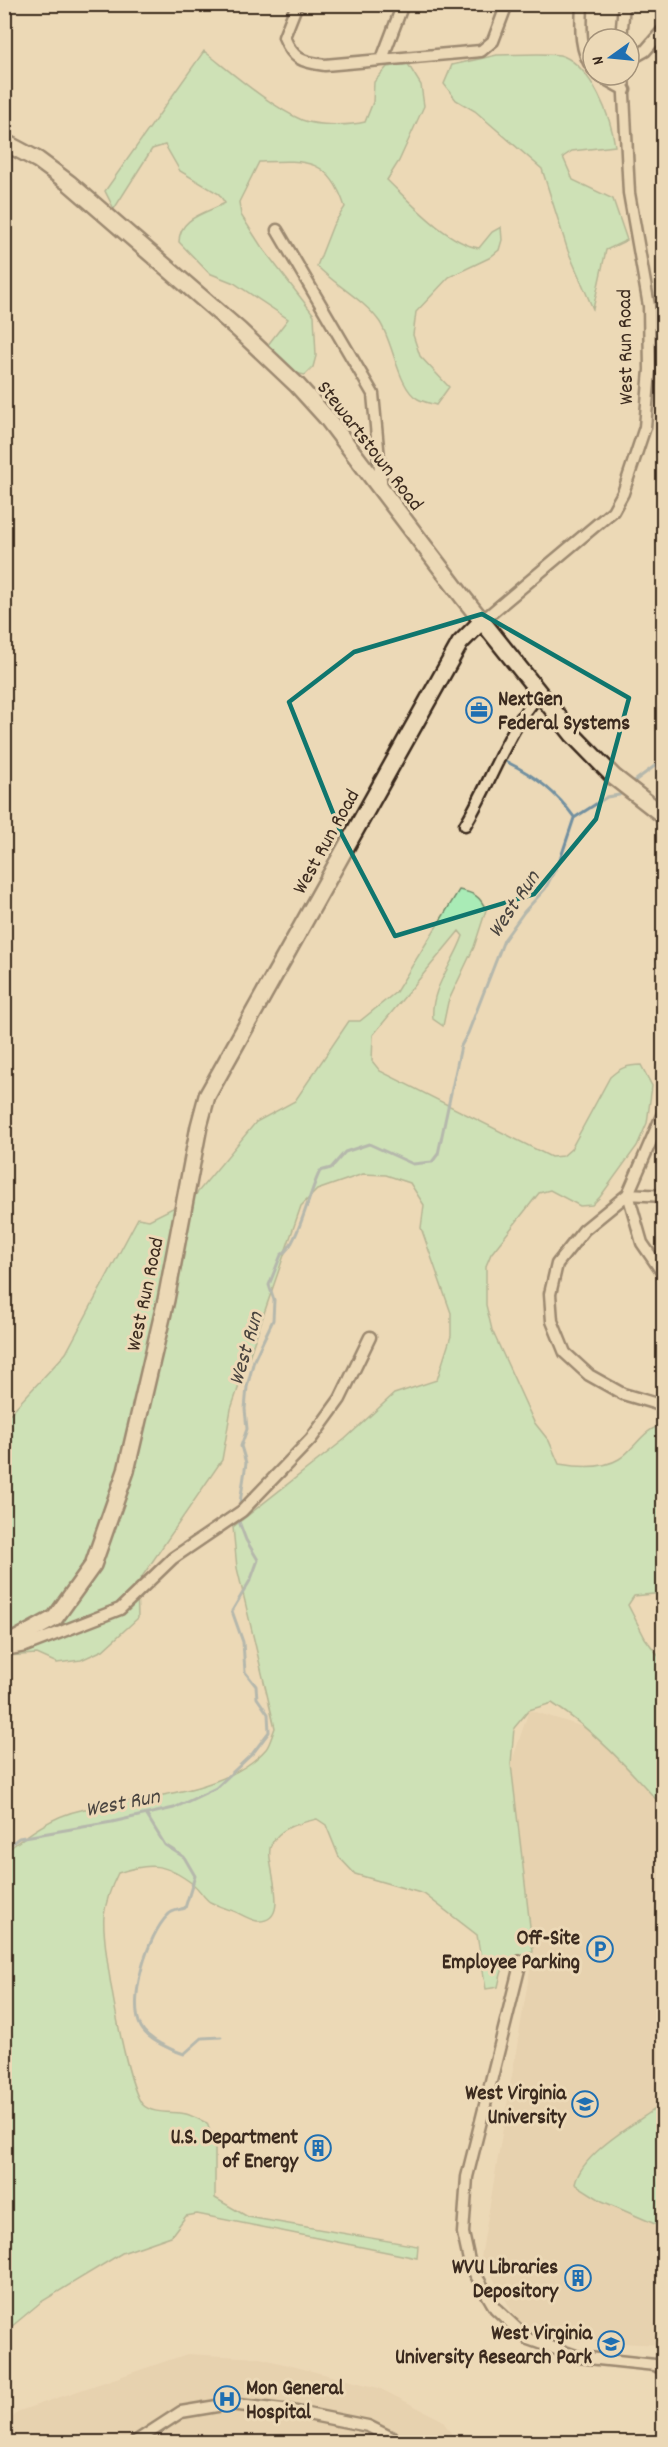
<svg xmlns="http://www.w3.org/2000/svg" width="668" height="2447" font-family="Dekko,sans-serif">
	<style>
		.built { fill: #e0caa6 }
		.green { fill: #a9ebb6; stroke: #728a6a; stroke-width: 1.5 }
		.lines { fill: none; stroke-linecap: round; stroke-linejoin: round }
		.stream { stroke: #7290a0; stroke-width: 3 }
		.street-casing { stroke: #3b2a1e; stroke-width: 15 }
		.secondary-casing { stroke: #3b2a1e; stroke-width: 20 }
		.street { stroke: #ecd9b7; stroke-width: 10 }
		.secondary { stroke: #ecd9b7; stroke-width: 15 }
		.marked { fill: none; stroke: #0f766e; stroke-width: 4.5; stroke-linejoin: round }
		.labels { text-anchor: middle; stroke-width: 6; stroke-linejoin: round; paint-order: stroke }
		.street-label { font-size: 21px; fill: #3b2a1e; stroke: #ecd9b7 }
		.poi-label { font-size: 21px; font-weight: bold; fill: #3b2a1e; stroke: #ecd9b7; text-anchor: end }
		.water-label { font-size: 22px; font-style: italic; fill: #49443f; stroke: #ecd9b7 }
	</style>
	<rect width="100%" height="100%" fill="#ecd9b7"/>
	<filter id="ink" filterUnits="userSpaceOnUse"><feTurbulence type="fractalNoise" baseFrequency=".0167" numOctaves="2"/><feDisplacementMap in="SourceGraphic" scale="12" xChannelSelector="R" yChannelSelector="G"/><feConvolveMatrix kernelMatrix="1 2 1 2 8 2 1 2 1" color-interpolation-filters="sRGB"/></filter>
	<g filter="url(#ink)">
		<path class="built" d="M529,1710l78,24 56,59v552l-135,-6 -47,-82 52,-305 -22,-188z
			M187,2354l73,4 119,30 63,32 15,22h-452l-1,-15 15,-16z"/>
		<path class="green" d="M204,51c27,21 67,56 98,69 16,6 47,6 63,2l8,-20 1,-20 13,-15 21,-3 13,21 3,21 -25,55 -12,19c23,22 60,63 92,68l13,-16 9,-5 1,13 -3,10 -10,8 -40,19 -33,35 -3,23 7,21 29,31 -13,18c-6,-2 -13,-3 -18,-6 -20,-10 -25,-59 -39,-78 -16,-22 -43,-35 -62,-55l16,-41 12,-18c-16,-50 -40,-47 -86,-45l-20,40 2,13 20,31 53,69 2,41 -3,11 -8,8 -10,-2 -28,-27 21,-27 -54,-36 -25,-10 -30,-31c0,-25 28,-29 46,-39l-6,-9 -39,-23 -15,-26 -13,4 -38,60 -9,-18z
			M497,55c15,0 55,-3 66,1 29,12 48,61 52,90l-43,5 -9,6 10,23 40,19 14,41 -21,10 -13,59 -25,-58 -26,-82 -67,-58 -19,-11 -12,-16 8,-19z
			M459,890c15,3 21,6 27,20l-12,37 -26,55 -5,24 -10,-7c-3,-31 20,-54 30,-83l-4,-5 -86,104 -1,26 8,10 171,86 12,-1 8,-7 39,-72c10,-9 17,-12 31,-12l11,21 -5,37 -10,23 -37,51 -8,8 -12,1 -30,-16 -11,3 -48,61 -5,12v39l6,25 42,92 15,19 10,23c18,3 44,5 60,-5 16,-10 25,-31 44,-34v168l-29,3 -6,9 17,33 18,24v145c-35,-39 -67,-75 -111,-104l-23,7 -15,18 -3,36 22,188c-28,6 -29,8 -35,35l-12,2 -9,-54 -53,-41 -69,-20 -16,-17 -13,-32 -9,-6c-17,4 -38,8 -46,26 -8,16 24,78 -14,76 -6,-1 -15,-6 -21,-9 -8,-3 -18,-6 -26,-10 -6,-4 -10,-12 -16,-17 -28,-22 -44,-23 -76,-12 -7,14 -12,27 -14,43 -3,27 22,168 38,188 10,11 31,7 44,10 7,2 14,6 21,9l8,22v53l33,19 170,29 -1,12 -220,-44 -11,2 -15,20 -49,17 -81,49 -36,30v-480c22,-17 47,-36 76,-42 54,-13 145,-15 185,-61 4,-5 6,-14 9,-21l-38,-160 -4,-41 112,-88 49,-45 43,-14 14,-44v-23l-30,-85 3,-23 -14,-22 -24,-8 -23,-1 -46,16 -16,16 -70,203 -9,51 -85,124 1,34 -35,32 -22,10 -24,3 -20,-9 -32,2 -1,-236 62,-67 72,-135 11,2 44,-22 63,-76 39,-21 54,-80h11l36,-29z
			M663,2106h1l-1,124 -8,-6 -53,-23 -27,-17c7,-31 58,-59 83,-77z"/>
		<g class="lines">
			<path class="stream" d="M507,762c27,13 50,31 67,55
				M632,783l32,-24
				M239,1509l7,-46 -5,-17 6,-17 -2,-20 2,-22 7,-27 19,-40 1,-20 -5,-15 12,-30c17,-9 28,-63 39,-84l11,-3 14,-16 24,-8 44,20 19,-2 6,-8 23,-108 7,-13 36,-93 20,-28 21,-23 15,-29 14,-42 33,-21 12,-2 4,-3
				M146,1814l19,31 19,12 11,19 -10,32c-6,2 -13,2 -17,7 -20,19 -41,86 -27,112 7,13 30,23 43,27l18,-16 19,-1
				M4,1849l15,-11 93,-16 62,-14 42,-20 37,-35 16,-21 -1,-18 -11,-16 -1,-12 -11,-14 -2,-30 -11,-31 19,-32 7,-19 -12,-20 -8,-21"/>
			<g class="street-casing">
				<path id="street" d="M297,4l-13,33c9,22 17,25 41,28l156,-14 12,-10 14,-37
					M582,4c-1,23 -3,46 11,65
					M621,39l3,-35
					M382,59l21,-55
					M629,60l16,-9 19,-22
					M598,75l27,15
					M277,230l96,164 9,97
					M482,621l131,-110 10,-18 22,-66 5,-57 -1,-64 -20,-113 -6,-118
					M465,825c25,-40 43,-98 75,-131
					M664,1111l-36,83 14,49 22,32
					M664,1196l-36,-2 -44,36 -27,34 -7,30 2,27 13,32 24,22 34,19 41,12
					M5,1650l20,-4 95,-37 53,-51 69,-47 69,-72 29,-40 30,-62
					M521,1961l-54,216 -4,56 7,32 25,43 33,31 51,18 76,8 9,5
					M135,2442l46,-30 48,-8 63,7 76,15 32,16"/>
			</g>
			<g class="secondary-casing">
				<path id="secondary" d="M4,142l34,18 31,23 170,147 58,55 29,32 136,179 111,139 41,42 50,39
					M4,1646l51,-28 38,-53 33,-94 40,-171 33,-174 8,-30 253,-453 22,-22"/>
			</g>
			<use href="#street" class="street"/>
			<use href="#secondary" class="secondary"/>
		</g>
	</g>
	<path d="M0 0H668V2447H0ZM482,614l147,84 -33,121 -62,75 -139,42 -54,-103 -52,-131 65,-50z" fill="#ecd9b7" fill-opacity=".55" fill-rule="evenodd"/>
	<path class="marked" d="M482,614l147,84 -33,121 -62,75 -139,42 -54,-103 -52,-131 65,-50z"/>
	<defs>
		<g id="office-ring" transform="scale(1.35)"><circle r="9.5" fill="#ecd9b7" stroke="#1f6fb2" stroke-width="1.5"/><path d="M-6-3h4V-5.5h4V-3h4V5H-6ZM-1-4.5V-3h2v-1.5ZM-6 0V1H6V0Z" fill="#1f6fb2"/></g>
		<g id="parking-ring" transform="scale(1.35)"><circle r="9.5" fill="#ecd9b7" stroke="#1f6fb2" stroke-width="1.5"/><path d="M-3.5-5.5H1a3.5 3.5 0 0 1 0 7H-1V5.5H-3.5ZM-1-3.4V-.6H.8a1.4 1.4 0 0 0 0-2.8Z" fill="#1f6fb2"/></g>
		<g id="university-ring" transform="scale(1.35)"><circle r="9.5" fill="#ecd9b7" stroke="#1f6fb2" stroke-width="1.5"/><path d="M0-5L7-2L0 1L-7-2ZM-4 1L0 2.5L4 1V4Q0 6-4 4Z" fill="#1f6fb2"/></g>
		<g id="building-ring" transform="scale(1.35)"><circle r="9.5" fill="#ecd9b7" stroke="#1f6fb2" stroke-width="1.5"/><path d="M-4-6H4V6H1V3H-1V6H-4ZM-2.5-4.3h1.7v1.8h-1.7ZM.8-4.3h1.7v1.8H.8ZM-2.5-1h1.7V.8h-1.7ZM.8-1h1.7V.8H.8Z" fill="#1f6fb2"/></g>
		<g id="school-ring" transform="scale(1.35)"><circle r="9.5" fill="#ecd9b7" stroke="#1f6fb2" stroke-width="1.5"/><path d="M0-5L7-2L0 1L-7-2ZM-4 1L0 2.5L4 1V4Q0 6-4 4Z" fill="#1f6fb2"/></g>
		<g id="hospital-ring" transform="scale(1.35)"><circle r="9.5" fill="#ecd9b7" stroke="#1f6fb2" stroke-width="1.5"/><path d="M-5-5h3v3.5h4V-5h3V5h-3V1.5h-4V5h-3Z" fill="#1f6fb2"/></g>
	</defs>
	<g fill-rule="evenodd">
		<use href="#office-ring" x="479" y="710"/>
		<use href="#parking-ring" x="600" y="1949"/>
		<use href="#university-ring" x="585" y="2104"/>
		<use href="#building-ring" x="318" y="2148"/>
		<use href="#building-ring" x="578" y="2278"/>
		<use href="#school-ring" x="611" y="2344"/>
		<use href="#hospital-ring" x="227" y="2399"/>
	</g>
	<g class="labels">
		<g class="street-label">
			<text transform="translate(624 347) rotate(-91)" y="7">West Run Road</text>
			<text transform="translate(371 445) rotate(52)" y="7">Stewartstown Road</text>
			<text transform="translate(325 841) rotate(-61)" y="7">West Run Road</text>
			<text transform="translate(144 1294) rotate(-78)" y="7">West Run Road</text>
		</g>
		<g class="poi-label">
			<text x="498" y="705" text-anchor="start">NextGen<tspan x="498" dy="24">Federal Systems</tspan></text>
			<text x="580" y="1944">Off-Site<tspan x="580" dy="24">Employee Parking</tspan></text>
			<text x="566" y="2099">West Virginia<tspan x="566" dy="24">University</tspan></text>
			<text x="298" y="2143">U.S. Department<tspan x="298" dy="24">of Energy</tspan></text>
			<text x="558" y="2273">WVU Libraries<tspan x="558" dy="24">Depository</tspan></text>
			<text x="592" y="2339">West Virginia<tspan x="592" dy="24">University Research Park</tspan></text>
			<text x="246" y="2394" text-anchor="start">Mon General<tspan x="246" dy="24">Hospital</tspan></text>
		</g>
		<g class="water-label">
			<text transform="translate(512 903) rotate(-56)" y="8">West Run</text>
			<text transform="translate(244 1348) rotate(-74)" y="8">West Run</text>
			<text transform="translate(122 1801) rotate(-11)" y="8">West Run</text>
		</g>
	</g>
	<rect width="668" height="2447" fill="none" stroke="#ecd9b7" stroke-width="24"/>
	<rect x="12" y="12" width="644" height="2423" fill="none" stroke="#3b2a1e" stroke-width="2" filter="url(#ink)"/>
	<g transform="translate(611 57) rotate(255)"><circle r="28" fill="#ecd9b7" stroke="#a5937a" stroke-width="1.5"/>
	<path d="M0-4.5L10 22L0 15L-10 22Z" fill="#1f6fb2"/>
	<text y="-9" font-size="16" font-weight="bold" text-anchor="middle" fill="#3b2a1e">N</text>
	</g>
</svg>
